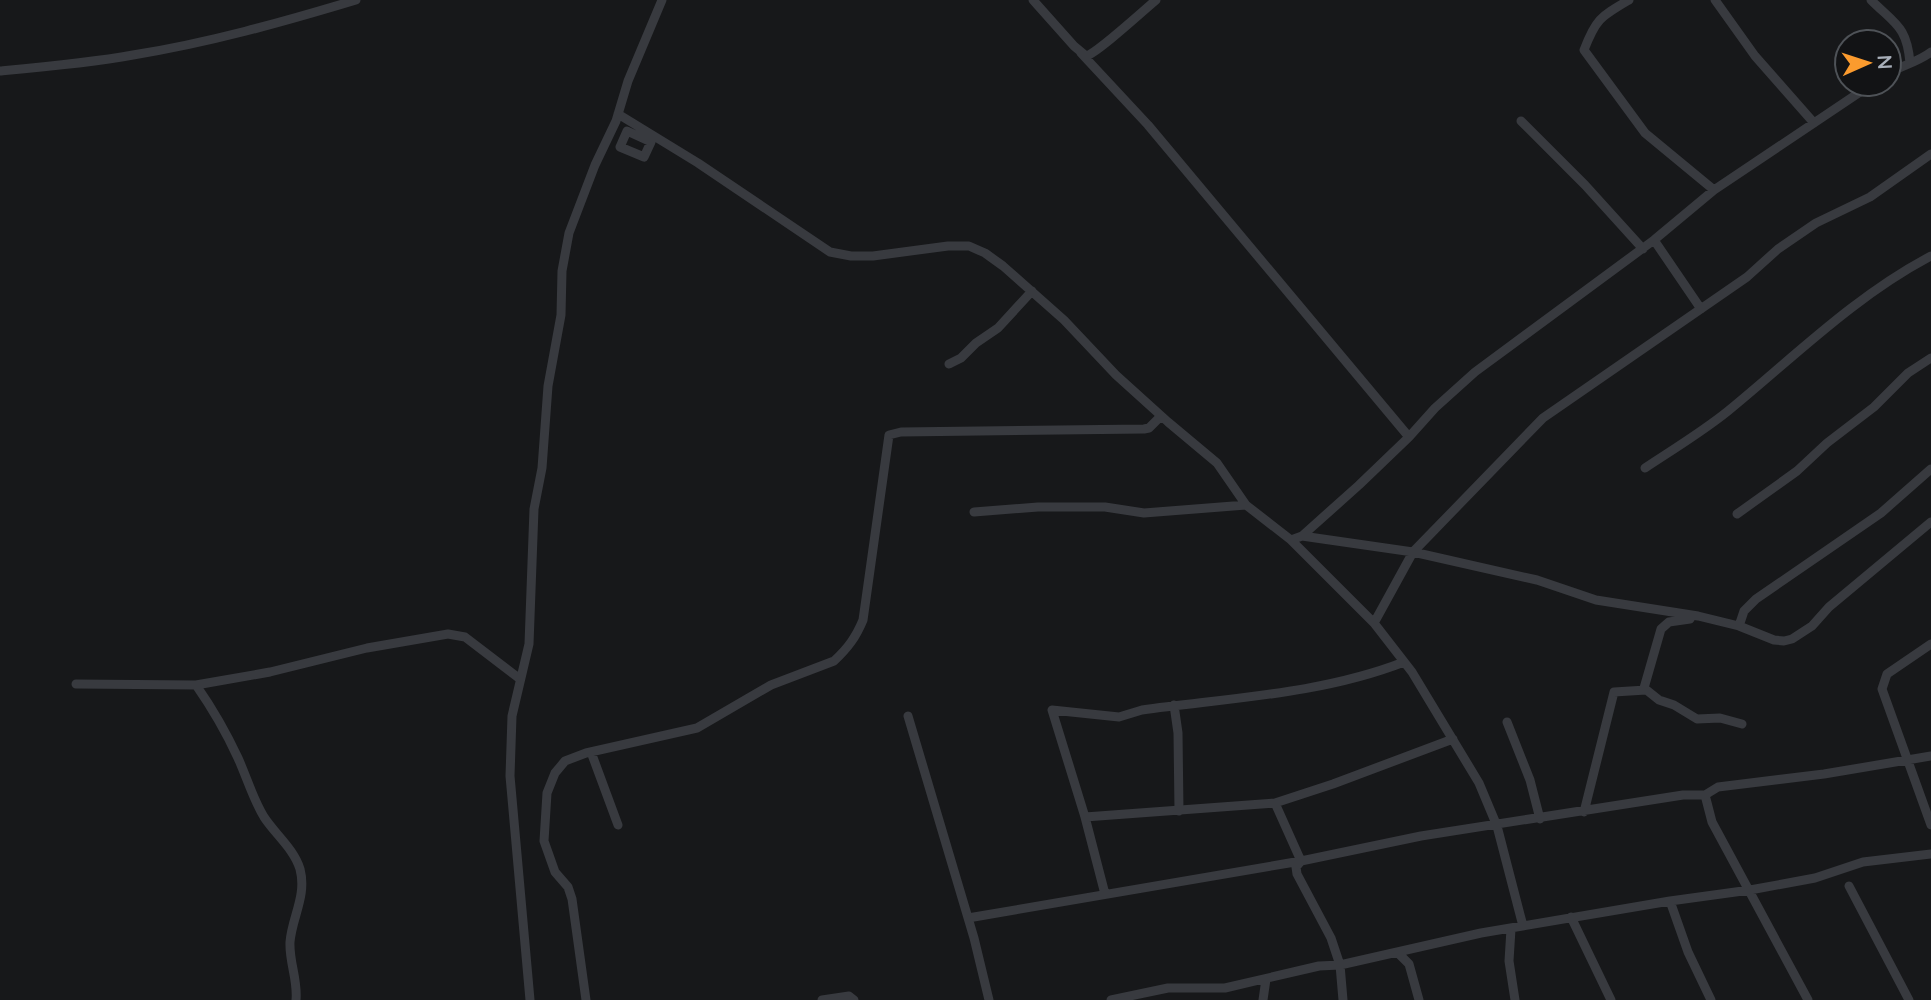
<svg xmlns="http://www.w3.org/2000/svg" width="1931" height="1000" font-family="Lato,sans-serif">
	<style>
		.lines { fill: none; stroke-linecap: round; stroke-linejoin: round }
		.minor { stroke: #383a3f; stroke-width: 9 }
	</style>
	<rect width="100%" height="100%" fill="#17181a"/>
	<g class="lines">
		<path class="minor" d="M1033,0l41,46 12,10c10,-2 58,-46 70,-56
			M1629,0c-29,17 -33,19 -45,50l61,83 69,57
			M1715,0l40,56 59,67
			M1871,0c24,24 36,26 39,63
			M1081,53l67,72 261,312
			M0,71c44,-4 89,-8 133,-16 75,-12 150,-33 223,-55
			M1889,73c14,-8 29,-11 42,-21
			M618,114l80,49 132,89 21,4h22l75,-10h21l16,7 18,13 61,54 52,55 52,47 49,41 29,42 45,35 83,83 38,49 67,111 18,43 26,100
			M1521,121l64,64 58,64
			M627,131l24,11 -7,15 -24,-10z
			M1654,240l47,69
			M949,364l12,-6 15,-15 22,-15 34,-37
			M1645,468c27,-18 57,-36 83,-57 66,-54 127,-115 203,-155
			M974,512l64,-5h67l39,6 102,-8
			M1737,514l60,-43 30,-28 47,-36 34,-34 23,-15
			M1302,536l111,16 124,28 59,20 102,16 41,10 35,14 10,1 8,-2 20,-13 17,-19 102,-85
			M1291,540l11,-4 57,-51 50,-48 26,-29 40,-36 179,-132 60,-50 158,-106
			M1690,619l-21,3 -8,7 -17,59 15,12 15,5 23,14 23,-1 22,6
			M1374,623l39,-71 130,-134 204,-141 31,-28 38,-26 54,-26 61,-43
			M1739,626l5,-15 12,-12 125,-86 50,-44
			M1931,644l-44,30 -5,15 49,136
			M76,684l120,1 74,-13 97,-24 81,-14 17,3 55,42
			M196,685c16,23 30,47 42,73 9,20 15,41 26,59 11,17 30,32 36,52 7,27 -8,48 -10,73 -1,20 8,38 6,58
			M1174,705l4,28 1,78
			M908,716l66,222 15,62
			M1507,722l23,58 10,39
			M591,752l27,73
			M1705,795l13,-8 106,-13 107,-18
			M1584,812l30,-120 32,-2
			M1085,817l190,-14 58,-19 120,-45
			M1849,886l60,114
			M1105,894l-20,-77 -33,-107 67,7 23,-7c87,-12 180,-16 262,-48
			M1670,901l18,51 23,48
			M1571,917l40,83
			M968,918l333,-57 -26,-58
			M1511,929l-2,32 6,39
			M1398,953l11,11 10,36
			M530,1000l-20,-224 2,-60 17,-72 5,-135 8,-41 6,-82 13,-71 1,-44 7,-38 26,-68 21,-44 12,-40 34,-81
			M586,1000l-14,-101 -4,-12 -13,-15 -11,-31 3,-48 8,-20 10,-12 21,-8 111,-25 74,-43 63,-24c14,-13 22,-24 29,-41l26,-185 12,-3 243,-3 5,-1 12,-12
			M822,1000l27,-4 5,4
			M1111,1000l57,-12h57l94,-22 21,-1 141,-32 189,-32 80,-11 65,-12 48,-16 68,-8
			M1263,1000l3,-21
			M1343,1000l-3,-35 -9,-27 -34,-64 -1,-7 5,-6 120,-25 262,-41h22l7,27 96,178"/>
	</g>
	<g transform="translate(1868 63) rotate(87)"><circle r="33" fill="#121315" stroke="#4e5257" stroke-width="2"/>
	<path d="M0-5L12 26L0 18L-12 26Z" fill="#fb9b2e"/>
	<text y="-10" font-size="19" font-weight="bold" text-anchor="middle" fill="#a9b0ba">N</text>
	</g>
</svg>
